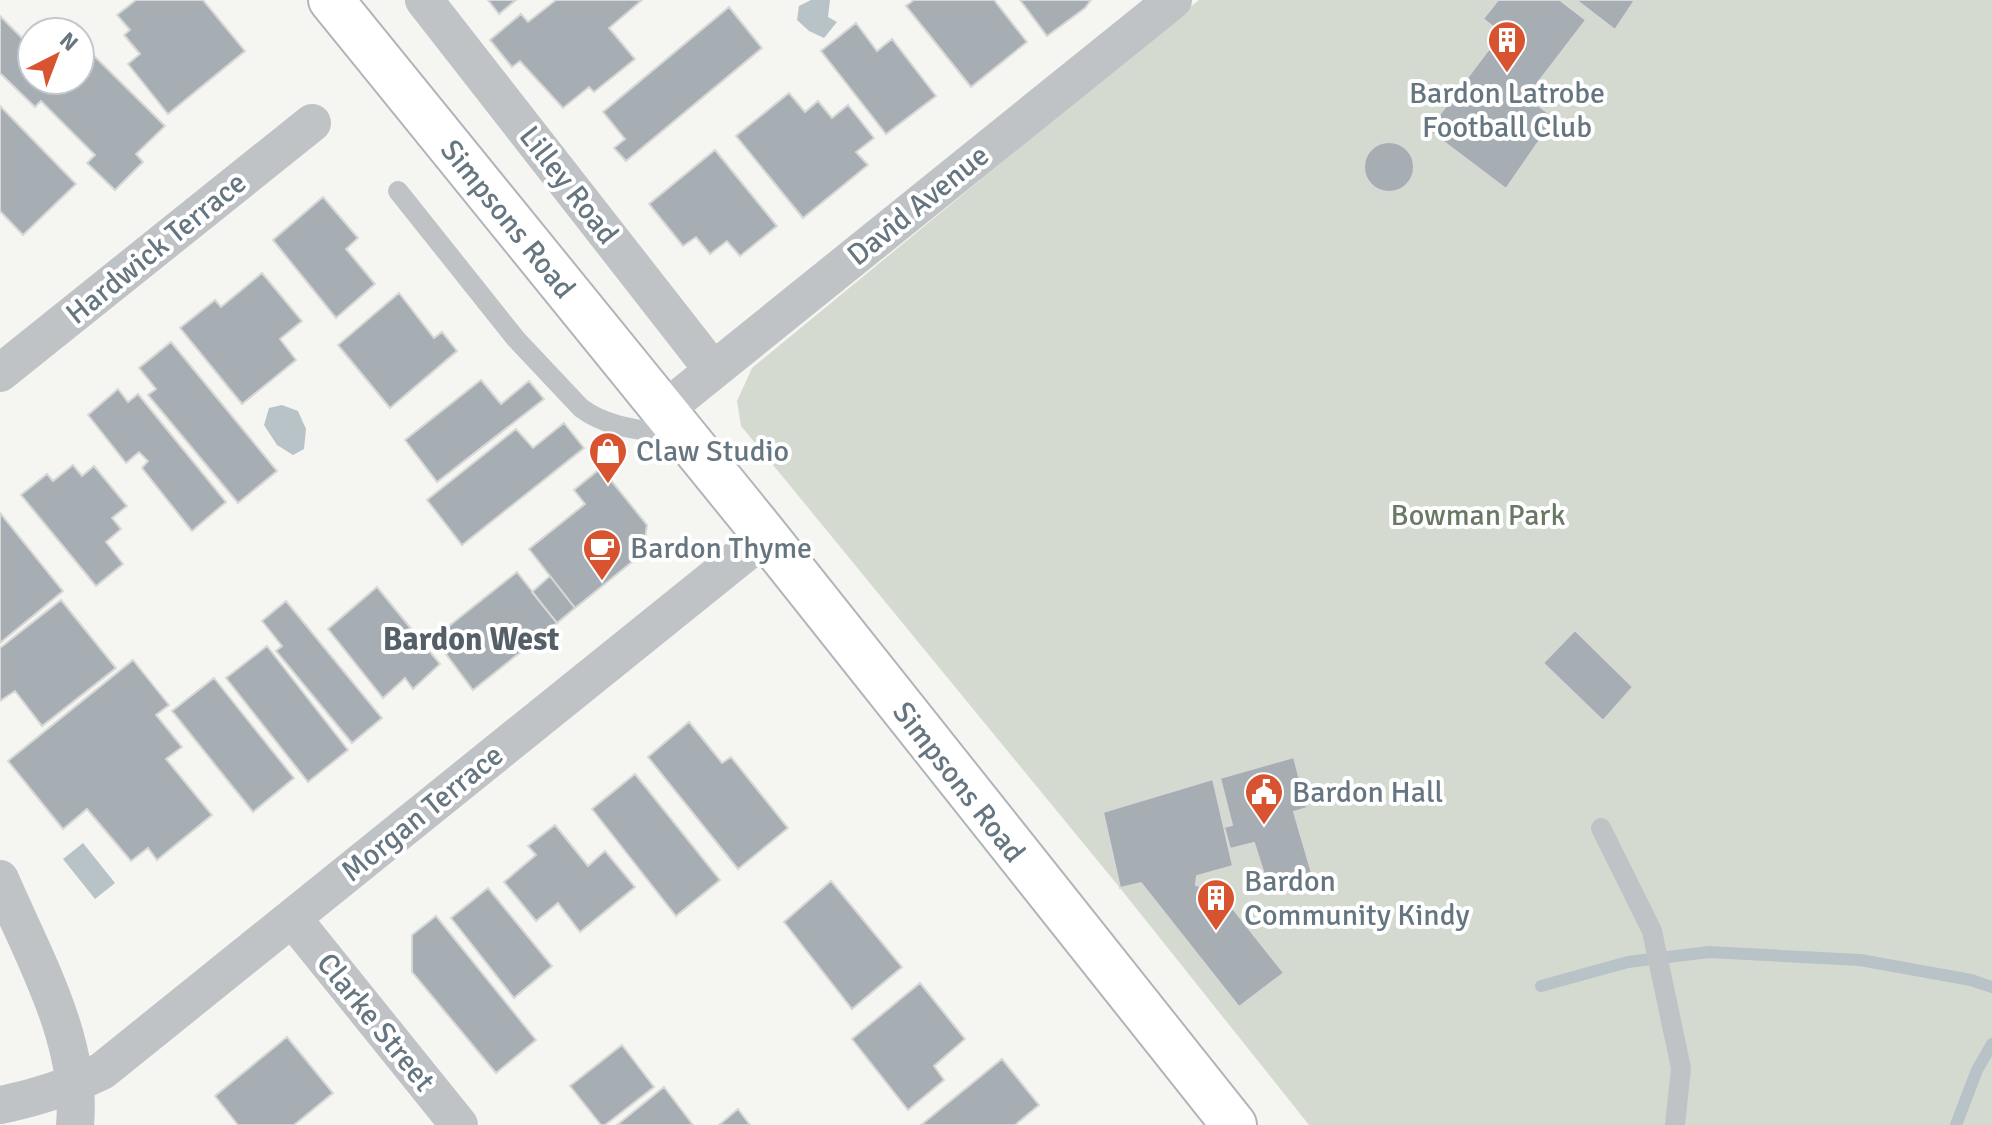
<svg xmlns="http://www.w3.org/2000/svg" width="1992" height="1125" font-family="Signika,sans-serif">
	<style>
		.green { fill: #d5dad1 }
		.water { fill: #b8c3c7 }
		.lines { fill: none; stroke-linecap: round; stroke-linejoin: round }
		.stream { stroke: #b8c3c7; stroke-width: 12 }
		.building { fill: #a6aeb3; stroke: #d7d7d5; stroke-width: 2 }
		.secondary-casing { stroke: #afb5b9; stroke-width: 48 }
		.service { stroke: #bfc3c6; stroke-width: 20 }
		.minor { stroke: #bfc3c6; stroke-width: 38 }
		.secondary { stroke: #fff; stroke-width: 44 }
		.labels { text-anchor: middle; stroke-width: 8; stroke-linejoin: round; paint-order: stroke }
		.poi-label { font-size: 30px; fill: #667681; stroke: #fff; text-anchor: start }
		.street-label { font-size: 30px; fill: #667681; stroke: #fff }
		.park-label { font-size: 30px; fill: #697965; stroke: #fff }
		.neighbourhood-label { font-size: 32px; font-weight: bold; fill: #545f67; stroke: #fff }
	</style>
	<rect width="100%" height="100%" fill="#f5f5f2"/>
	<path class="green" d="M1199,0h793v1125h-683l-189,-237 -379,-462 -4,-25 15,-33z"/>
	<path class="water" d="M811,0h19l-2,17 9,5 -13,16 -15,-7 -12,-11 2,-14z
		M282,405l16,6 8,18 -2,20 -11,6 -16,-10 -13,-20 5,-17z
		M83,843l32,40 -20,16 -32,-40z"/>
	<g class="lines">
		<path class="stream" d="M1541,986l87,-24 81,-10 151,8 111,20 21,7
			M1956,1125l21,-55 15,-26"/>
	</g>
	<path class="building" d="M136,0h67l42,51 -77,63 -40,-50 12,-10 -16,-19 6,-5 -13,-15z
		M488,0h28l-17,14z
		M556,0h86l-33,28 26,31 -41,33 -5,-5 -26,21 -43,-47 -8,6 -22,-27 31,-26 7,8z
		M914,0h80l33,42 -56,45 -65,-81z
		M1020,0h71l-6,8 -38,28z
		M1498,0h62l26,20 -59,77 28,21 -49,71 -78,-59 73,-97 -18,-14z
		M1576,0h59l-20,30z
		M729,7l33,41 -136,113 -12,-13 11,-9 -22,-27z
		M0,16l30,30 2,-2v36h48v-38l85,84 -29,28 7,8 -28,28 -28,-27 8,-8 -54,-54 -6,6 -35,-34z
		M57,19l13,13h-26z
		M856,23l21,28 15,-12 44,57 -50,38 -65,-83z
		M789,93l16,19 13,-11 14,17 16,-13 26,33 -18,14 12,13 -65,53 -67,-82z
		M0,106l76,78 -53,51 -23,-24z
		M1364 167a25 25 0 1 1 50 0a25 25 0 1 1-50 0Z
		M715,150l62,76 -37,30 -13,-15 -17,13 -14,-17 -13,9 -34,-42z
		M323,197l35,41 -12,11 29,35 -39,34 -63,-78z
		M262,273l40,48 -22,18 16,21 -54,44 -62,-76 35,-28 6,7z
		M399,293l35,45 8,-6 15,19 -67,57 -52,-63z
		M171,342l106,129 -39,32 -90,-108 8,-6 -17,-21z
		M481,380l20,24 28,-23 15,18 -107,83 -32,-42z
		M118,389l10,13 10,-8 88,108 -34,29 -50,-63 6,-7 -9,-9 -13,11 -38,-48z
		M564,423l20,25 -122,97 -35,-45 89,-71 17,19z
		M73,465l9,11 12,-10 33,40 -15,12 9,11 -15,13 17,22 -27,22 -75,-91 26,-21 6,7z
		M601,468l46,57 -4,28 -68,55 -46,-59 56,-45 -11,-14z
		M0,513l63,78 -63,52z
		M517,572l40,51 -84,67 -39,-52z
		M550,576l25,32 -18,15 -25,-31z
		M377,587l63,77 -27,25 -8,-11 -22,20 -55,-69z
		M61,600l55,68 -74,58 -27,-35 -15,10v-53z
		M286,601l96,117 -30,25 -76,-92 6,-5 -20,-25z
		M1575,630l58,57 -30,34 -60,-58z
		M267,646l81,104 -40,32 -82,-104z
		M133,660l36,45 -13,10 26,32 -16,12 46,56 -55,45 -9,-12 -17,13 -44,-52 -24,20 -55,-68z
		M214,678l80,100 -41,34 -81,-101z
		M689,722l33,41 9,-6 57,71 -50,41 -90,-112z
		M1294,757l13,51 -13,4 20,68 -44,13 -16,-50 -24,6 -6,-22 8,-2 -12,-47z
		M635,774l85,106 -44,36 -84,-107z
		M1213,779l20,87 -36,10 -1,9 23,6 65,82 -45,34 -98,-124 -21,5 -17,-76z
		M555,825l33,41 17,-15 30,36 -55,45 -22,-29 -22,18 -32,-39 32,-27 -8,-9z
		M831,881l71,86 -50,42 -68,-87z
		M488,888l64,78 -38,32 -63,-80z
		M436,916l100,124 -40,33 -84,-101v-37z
		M920,983l45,56 -31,27 10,14 -36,30 -56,-71z
		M287,1037l46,56 -39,32h-56l-23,-29z
		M622,1045l32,42 -49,38h-4l-31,-39z
		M1002,1059l37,46 -24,20h-94z
		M664,1087l29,38h-76z
		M738,1109l12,16h-31z"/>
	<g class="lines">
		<g class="secondary-casing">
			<path id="secondary" d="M331,0l435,536 468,589"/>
		</g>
		<path class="service" d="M398,191l118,148 65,69c28,21 64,22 97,28
			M1601,828l51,103 29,137 -6,57"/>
		<path class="minor" d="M424,0l289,370
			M0,373l312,-250
			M663,411l510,-411
			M0,879c32,75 83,162 75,246
			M293,919l166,206
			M0,1105c36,-7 69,-18 102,-34l664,-535"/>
		<use href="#secondary" class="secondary"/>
	</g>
	<defs>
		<g id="building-pin" transform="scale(2)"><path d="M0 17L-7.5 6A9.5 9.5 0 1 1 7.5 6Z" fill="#d8532f" stroke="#fff"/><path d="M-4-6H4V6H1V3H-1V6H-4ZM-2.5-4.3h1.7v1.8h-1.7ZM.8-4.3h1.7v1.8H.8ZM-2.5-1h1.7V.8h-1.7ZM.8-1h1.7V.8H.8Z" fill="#fff"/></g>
		<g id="shop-pin" transform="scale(2)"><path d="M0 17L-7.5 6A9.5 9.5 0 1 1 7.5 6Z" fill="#d8532f" stroke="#fff"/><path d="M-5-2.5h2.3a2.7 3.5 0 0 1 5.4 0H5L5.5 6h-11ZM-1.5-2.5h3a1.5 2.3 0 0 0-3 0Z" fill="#fff"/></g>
		<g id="cafe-pin" transform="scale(2)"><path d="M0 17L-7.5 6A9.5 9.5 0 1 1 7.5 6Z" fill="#d8532f" stroke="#fff"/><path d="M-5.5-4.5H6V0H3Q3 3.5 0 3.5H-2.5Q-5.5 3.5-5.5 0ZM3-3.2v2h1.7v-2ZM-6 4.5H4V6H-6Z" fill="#fff"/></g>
		<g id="civic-pin" transform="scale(2)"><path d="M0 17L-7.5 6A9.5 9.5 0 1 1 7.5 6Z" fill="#d8532f" stroke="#fff"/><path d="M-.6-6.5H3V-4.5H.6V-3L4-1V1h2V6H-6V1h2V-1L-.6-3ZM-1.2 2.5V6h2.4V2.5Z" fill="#fff"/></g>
	</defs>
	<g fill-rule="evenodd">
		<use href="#building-pin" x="1507" y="40"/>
		<use href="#shop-pin" x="608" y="451"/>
		<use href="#cafe-pin" x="602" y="548"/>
		<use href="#civic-pin" x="1264" y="792"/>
		<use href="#building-pin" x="1216" y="898"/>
	</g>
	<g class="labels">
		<g class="poi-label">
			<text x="1507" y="103" text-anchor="middle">Bardon Latrobe<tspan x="1507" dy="34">Football Club</tspan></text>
			<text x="636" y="461">Claw Studio</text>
			<text x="630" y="558">Bardon Thyme</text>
			<text x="1292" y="802">Bardon Hall</text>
			<text x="1244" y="891">Bardon<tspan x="1244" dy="34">Community Kindy</tspan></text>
		</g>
		<g class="street-label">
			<text transform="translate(569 185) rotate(52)" y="10">Lilley Road</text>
			<text transform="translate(918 205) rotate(-39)" y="10">David Avenue</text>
			<text transform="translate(508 219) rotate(51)" y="10">Simpsons Road</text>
			<text transform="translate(156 248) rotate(-39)" y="10">Hardwick Terrace</text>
			<text transform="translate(959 782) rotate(52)" y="10">Simpsons Road</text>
			<text transform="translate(422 813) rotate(-39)" y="10">Morgan Terrace</text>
			<text transform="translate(376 1022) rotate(51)" y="10">Clarke Street</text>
		</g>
		<g class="park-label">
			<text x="1478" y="525">Bowman Park</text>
		</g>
		<g class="neighbourhood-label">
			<text x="471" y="650">Bardon West</text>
		</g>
	</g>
	<g transform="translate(56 56) rotate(42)"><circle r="38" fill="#ffffff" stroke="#c2c8cd" stroke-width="2"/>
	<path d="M0-6L14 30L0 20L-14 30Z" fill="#d8532f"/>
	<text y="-12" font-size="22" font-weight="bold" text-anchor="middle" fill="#667681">N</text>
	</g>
</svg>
